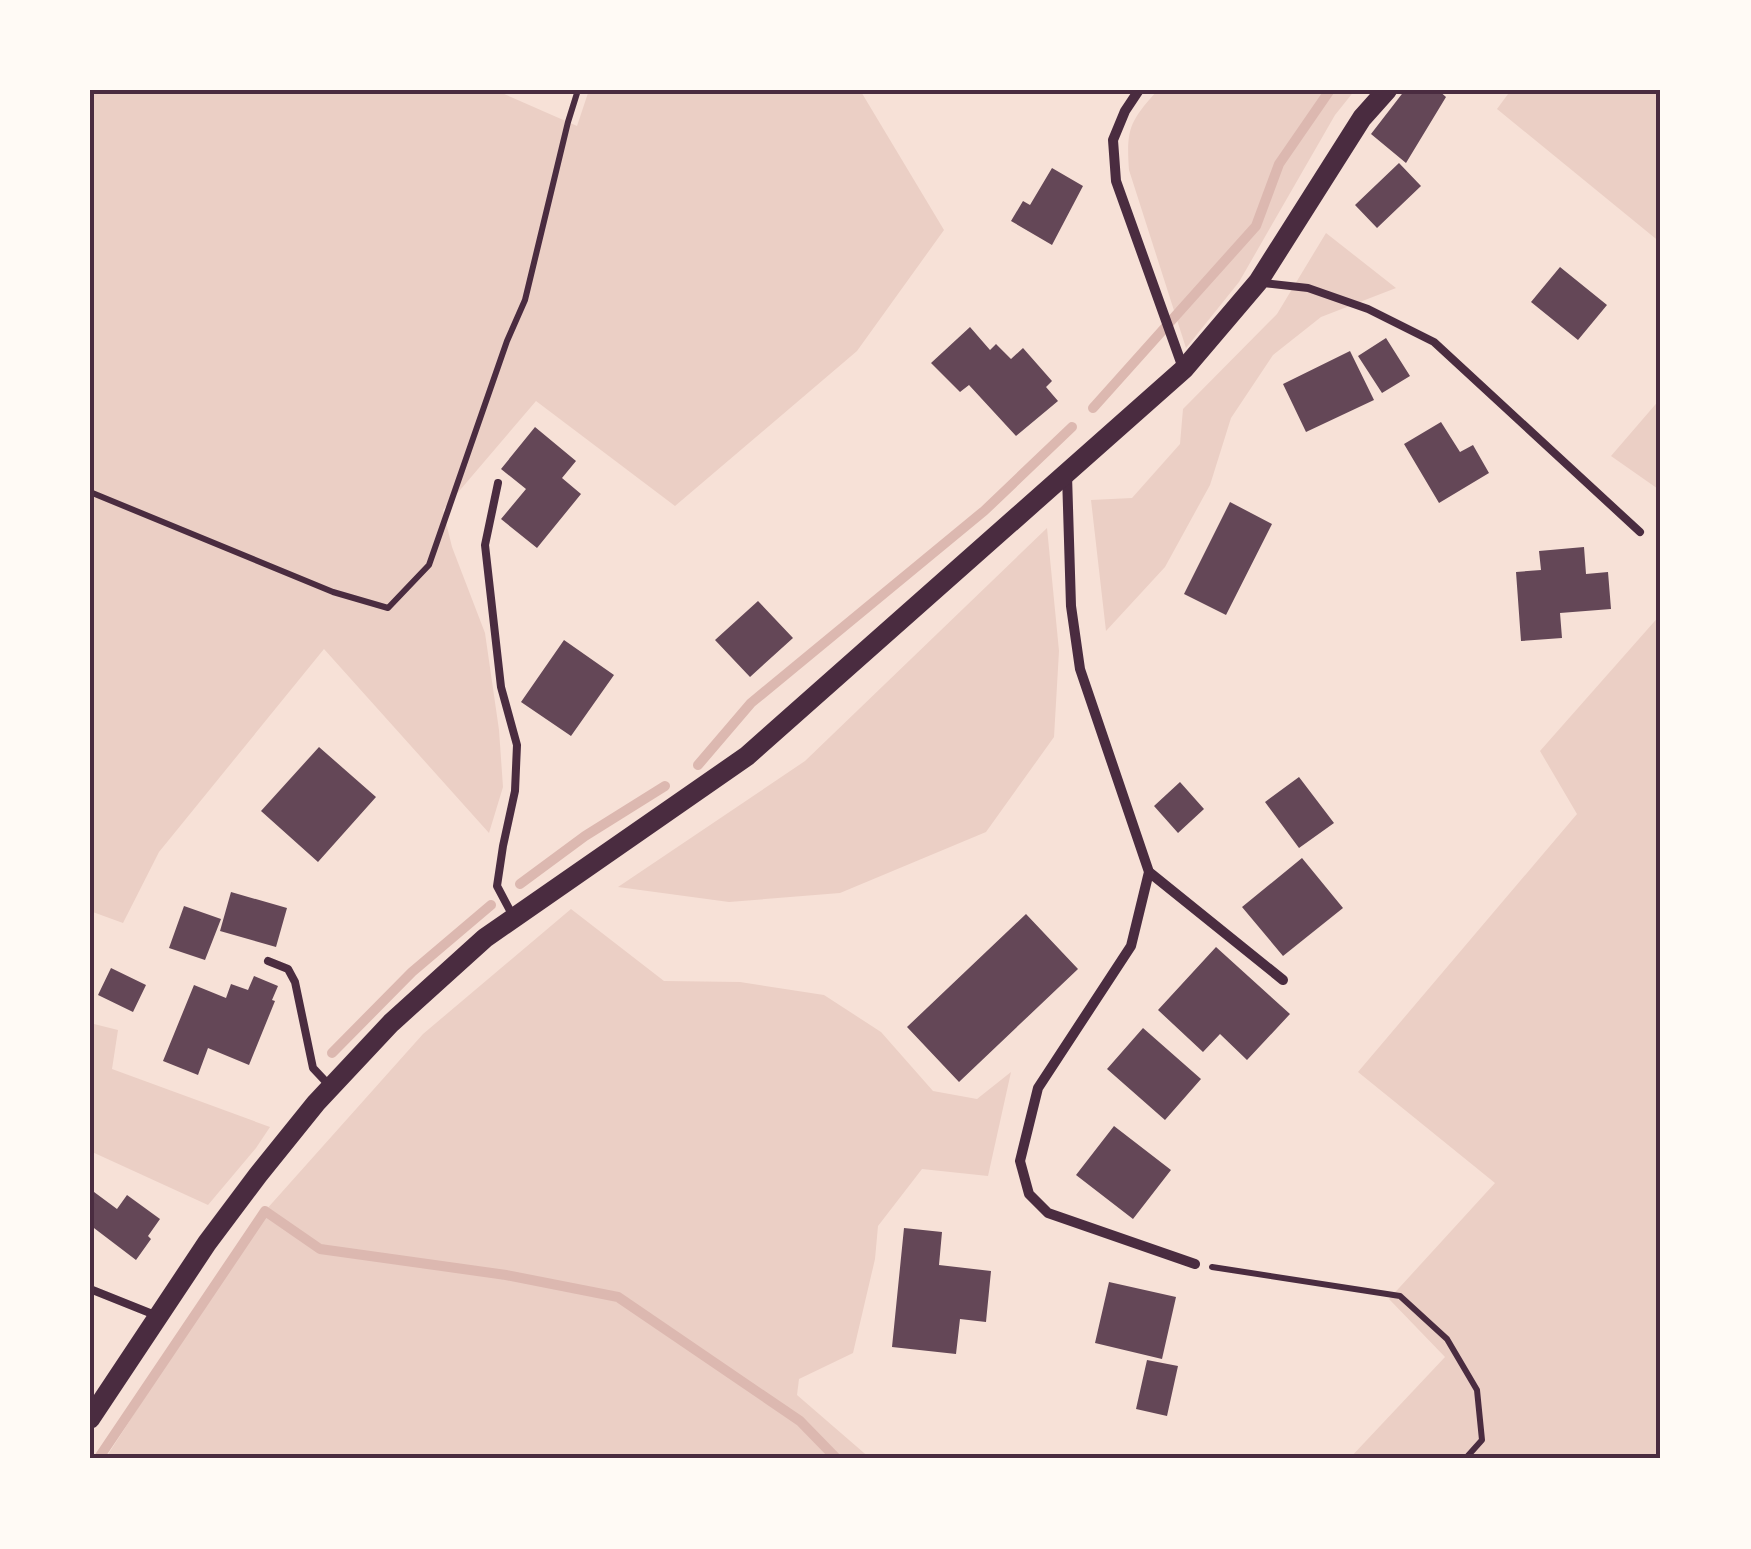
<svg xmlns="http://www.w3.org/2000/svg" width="1751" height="1549" font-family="Roboto,sans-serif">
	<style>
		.green { fill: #ebcfc5 }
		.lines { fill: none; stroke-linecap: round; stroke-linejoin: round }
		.stream { stroke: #dcb8b0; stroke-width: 10 }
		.building { fill: #644757 }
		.path { stroke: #4a2c40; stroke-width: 6 }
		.service { stroke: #4a2c40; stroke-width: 8 }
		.minor { stroke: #4a2c40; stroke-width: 10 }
		.secondary { stroke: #4a2c40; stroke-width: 20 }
		.neatline { fill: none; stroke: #4a2c40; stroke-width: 4 }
	</style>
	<rect width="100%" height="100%" fill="#f7e1d7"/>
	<path class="green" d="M90,90h405l82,36 12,-36h271l84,140 -87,121 -182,155 -139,-105 -93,109 9,37 33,86 14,97 4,57 -14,46 -165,-184 -165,203 -36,71 -33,-12z
		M1158,90h197l-20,25 -96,167 -53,66 -57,-178c-3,-42 1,-49 29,-80z
		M1511,90h150v153l-164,-134z
		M1326,233l70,55 -75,29 -48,38 -42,63 -21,67 -45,82 -59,64 -15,-131 41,-2 48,-54 3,-35 94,-95z
		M1661,398v93l-50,-35z
		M1047,528l12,123 -5,86 -68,95 -146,61 -111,9 -111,-15 187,-126z
		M1661,614v845h-312l96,-102 -56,-58 106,-116 -137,-111 219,-258 -37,-63z
		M571,909l93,72 76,1 84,13 57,37 52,59 44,8 34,-27 -23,104 -66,-7 -44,57 -3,33 -22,94 -54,26 -2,16 74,64h-766l160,-248 158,-177z
		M90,1023l28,7 -6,39 158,58 -14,21 -48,57 -118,-54z"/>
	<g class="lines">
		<path class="stream" d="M1093,408l163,-182 23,-62 51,-74
			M698,765l53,-62 233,-192 88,-84
			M520,884l65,-48 80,-50
			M332,1053l80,-81 79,-67
			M98,1459l167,-248 55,38 186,26 112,22 182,124 37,38"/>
	</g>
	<path class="building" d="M1405,90h33l8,7 -40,66 -35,-29z
		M1399,163l22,23 -44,42 -22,-23z
		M1052,168l31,18 -31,59 -41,-24 12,-20 7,4z
		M1560,267l47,38 -29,35 -47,-38z
		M970,327l20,23 6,-6 15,15 12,-11 29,33 -6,6 12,14 -42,35 -47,-51 -9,7 -29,-29z
		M1386,338l24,38 -28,17 -24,-37z
		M1350,351l24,49 -68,32 -23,-48z
		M1441,422l19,30 13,-7 16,28 -50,30 -35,-59z
		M535,427l41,34 -14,17 19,16 -44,54 -36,-29 25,-30 -25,-20z
		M1230,502l42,22 -46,91 -42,-21z
		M1584,547l2,27 22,-2 3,37 -51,4 2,25 -41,3 -5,-69 25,-2 -2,-19z
		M758,601l35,37 -43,39 -35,-37z
		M564,640l50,35 -43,61 -50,-34z
		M319,747l57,50 -58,65 -57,-51z
		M1299,777l35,46 -35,25 -34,-46z
		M1180,782l24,27 -26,24 -24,-27z
		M1302,858l41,50 -60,48 -41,-49z
		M231,892l56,16 -11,39 -56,-16z
		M184,906l37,13 -16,41 -36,-12z
		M1026,914l52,55 -119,113 -52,-55z
		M1216,947l74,67 -43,46 -27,-26 -17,18 -45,-42z
		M111,968l35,17 -13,27 -35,-17z
		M254,976l24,10 -6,14 3,1 -26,64 -41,-17 -10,27 -35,-14 31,-76 32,13 5,-14 17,6z
		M1143,1028l58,51 -36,41 -58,-51z
		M1114,1126l57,44 -38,49 -57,-44z
		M90,1189l27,20 10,-14 33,24 -12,17 3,3 -15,21 -46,-35z
		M904,1228l38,4 -3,33 52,6 -5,51 -26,-3 -4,35 -64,-7z
		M1109,1282l67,15 -14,62 -67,-16z
		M1147,1360l31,6 -11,50 -31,-7z"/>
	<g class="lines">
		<path class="path" d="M90,492l243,100 55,16 41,-43 78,-224 18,-41 43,-178 10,-32
			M1212,1267l188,29 47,43 30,51 5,50 -17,19"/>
		<path class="service" d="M1263,283l45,5 60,21 66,33 206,190
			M498,483l-13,62 16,142 16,58 -2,46 -12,55 -6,40 17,32
			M268,961l20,8 7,13 18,86 15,16
			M90,1289l65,26"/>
		<path class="minor" d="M1139,90l-14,21 -12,29 3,41 67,187
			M1067,475l4,131 9,63 69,203 -18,74 -93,142 -18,73 9,33 19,19 147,51
			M1149,872l134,108"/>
		<path class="secondary" d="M90,1419l117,-176 51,-68 58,-72 75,-80 94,-85 262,-182 437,-387 74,-87 104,-164 25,-28"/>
	</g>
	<rect width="1751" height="1549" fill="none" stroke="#fffaf5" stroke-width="185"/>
	<rect x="92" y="92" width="1566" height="1364" class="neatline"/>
</svg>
